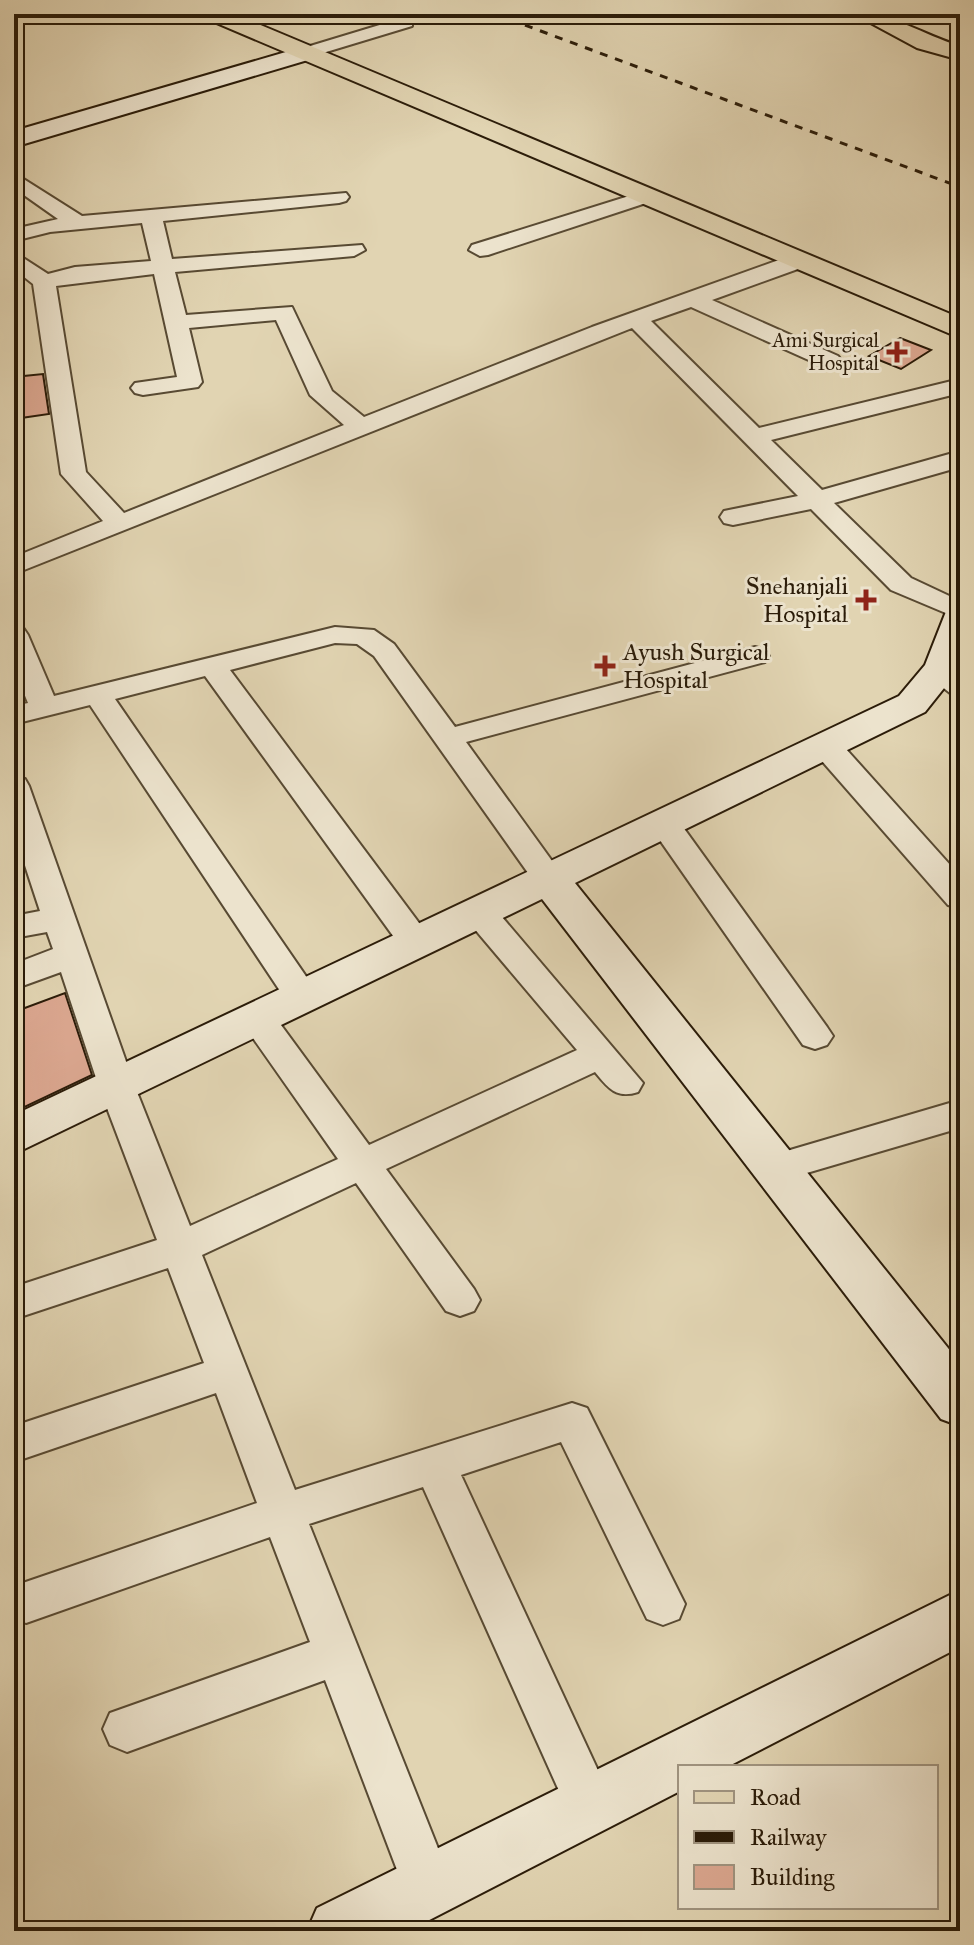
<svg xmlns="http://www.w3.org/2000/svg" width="974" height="1945" font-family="'IM FELL Great Primer',serif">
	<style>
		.building { fill: #dba790; stroke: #2b1c09; stroke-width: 2 }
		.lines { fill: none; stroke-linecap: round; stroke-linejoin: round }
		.street-casing { stroke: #584a33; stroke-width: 4 }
		.secondary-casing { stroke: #2b1c09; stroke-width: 4 }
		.primary-casing { stroke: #2b1c09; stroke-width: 4 }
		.street { fill: #ece3cd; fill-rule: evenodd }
		.secondary { fill: #ece3cd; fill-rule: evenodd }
		.primary { fill: #e1d4b2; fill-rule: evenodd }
		.rail { stroke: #2b1c09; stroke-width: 3; stroke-dasharray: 8 8; stroke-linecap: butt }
		.poi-dot { fill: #8f2418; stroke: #ece3cd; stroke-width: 3 }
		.labels { text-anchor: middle; stroke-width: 6; stroke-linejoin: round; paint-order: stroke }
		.far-poi-label { font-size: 20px; fill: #2b1c09; stroke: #ece3cd; text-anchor: end }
		.poi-label { font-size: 24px; fill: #2b1c09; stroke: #ece3cd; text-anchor: end }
	</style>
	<rect width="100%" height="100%" fill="#e1d4b2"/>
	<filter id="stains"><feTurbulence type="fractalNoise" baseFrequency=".0025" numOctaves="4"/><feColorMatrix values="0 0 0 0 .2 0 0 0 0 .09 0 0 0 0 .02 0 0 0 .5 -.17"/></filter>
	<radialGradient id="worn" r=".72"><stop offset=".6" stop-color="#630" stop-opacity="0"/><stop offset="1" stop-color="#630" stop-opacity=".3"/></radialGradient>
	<path class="building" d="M900,338l31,12 -30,19 -32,-13z
		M43,374l6,40 -35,5v-42z
		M65,993l27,82 -78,37v-100z"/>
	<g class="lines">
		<g class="street-casing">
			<path id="street" d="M406,17l6,1v8l-109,33 -9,-5 3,-4z
				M14,173l68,43 264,-23 3,4 -3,4 -7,2 -176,18 9,38 190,-14 3,5 -11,6 -179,16 11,43 106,-8 40,84 32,26 228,-90 198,-71h16l3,5 -3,5 -94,34 126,56 4,5 -4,5h-16l-131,-59 -40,14 108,107 201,-49v14l-189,47 51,50 138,-39v16l-126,36 77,75 49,23v18l-69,-29 -80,-81 -78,16 -9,-2 -4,-6 4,-6 74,-15 -166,-168 -618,246v-17l89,-36 -42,-47 -28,-190 -19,-15v-17l34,22 27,-7 76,-6 -9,-38 -92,9 -36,9v-12l44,-10 -44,-31zM154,274l23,103 -42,6 -4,5 4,5 8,2 55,-8 4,-5 -13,-54 87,-8 34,75 34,30 -220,88 -38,-41 -30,-186z
				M645,191l10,6 -3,4 -164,54 -8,1 -11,-6 3,-5z
				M14,627l10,2 4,6 26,61 281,-69 39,3 20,14 61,83 300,-80 10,3 4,6 -4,6 -299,80 99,137 -5,8 -11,3 -11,-3 -164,-231 -17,-12 -22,-1 -105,27 198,265 5,8 -5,8 -12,3 -12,-3 -199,-275 -90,23 199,289 5,9 -5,9 -12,3 -12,-3 -200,-301 -76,19v-18l14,-3 -14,-34z
				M941,666l19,8v22l-10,-3 -23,-18 4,-6z
				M826,737l11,2 123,137v32l-12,-3 -133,-152 -4,-7 4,-7z
				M14,776l11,3 4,7 106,301 55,139 148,-67 -92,-131 -5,-9 5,-9 12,-3 12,3 99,135 208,-95 -110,-130 -4,-8 4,-8 12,-3 12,3 152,179 -5,9c-22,7 -30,-4 -43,-20l-209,97 88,120 6,11 -6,11 -14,5 -14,-5 -90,-128 -154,72 93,235 277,-87 15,5 98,196 -6,15 -16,6 -16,-6 -86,-177 -100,33 153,330 -7,17 -17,7 -17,-7 -150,-335 -114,37 144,362 -7,18 -18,7 -18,-7 -85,-224 -198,72 -17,-7 -7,-16 7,-16 200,-71 -40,-105 -244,86 -12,-5v-32l243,-83 -41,-110 -202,69v-36l190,-63 -36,-95 -154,51v-32l143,-47 -58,-153 -38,-115 -47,17v-25l39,-15 -6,-17 -33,6v-22l26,-5 -26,-79z
				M664,813l11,3 152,211 6,9 -6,9 -12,4 -12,-4 -155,-222 5,-7z
				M960,1100v28l-184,54 -13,-4 -6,-10 6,-10z"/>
		</g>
		<g class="secondary-casing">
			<path id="secondary" d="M303,47l8,2 4,5 -4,5 -297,88v-16z
				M960,606v62l-35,44 -350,171 385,480v63l-19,-7 -399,-520 -528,255v-39l885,-419 26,-31 22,-56z
				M960,1590v57l-233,120h-47v24l-272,140h-101l10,-23z"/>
		</g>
		<g class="primary-casing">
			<path id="primary" d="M204,14h30l726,304v20l-753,-319z
				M854,14c43,0 66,20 106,32v14l-43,-12z"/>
		</g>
		<use href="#street" class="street"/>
		<use href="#secondary" class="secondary"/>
		<use href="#primary" class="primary"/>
		<path class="rail" d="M495,14l465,173"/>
	</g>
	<g class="poi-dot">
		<path d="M893 340h8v8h8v8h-8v8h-8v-8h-8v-8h8z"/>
		<path d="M862 588h8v8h8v8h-8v8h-8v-8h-8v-8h8z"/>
		<path d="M601 654h8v8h8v8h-8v8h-8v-8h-8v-8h8z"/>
	</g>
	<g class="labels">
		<g class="far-poi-label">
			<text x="879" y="347">Ami Surgical<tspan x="879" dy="23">Hospital</tspan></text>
		</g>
		<g class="poi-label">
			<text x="848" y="594">Snehanjali<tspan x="848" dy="28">Hospital</tspan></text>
			<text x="623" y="660" text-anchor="start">Ayush Surgical<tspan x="623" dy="28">Hospital</tspan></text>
		</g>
	</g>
	<rect width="974" height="1945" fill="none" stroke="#e1d4b2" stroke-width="48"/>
	<rect x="16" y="16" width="942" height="1913" fill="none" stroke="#2b1c09" stroke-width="4"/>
	<rect x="24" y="24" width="926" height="1897" fill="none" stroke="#2b1c09" stroke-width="2"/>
	<rect x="678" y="1765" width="260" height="144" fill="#ece3cd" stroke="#9f937f" stroke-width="2"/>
	<rect x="694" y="1791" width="40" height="12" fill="#e1d4b2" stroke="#9f937f" stroke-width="2"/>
	<text x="750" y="1805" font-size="24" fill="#2b1c09">Road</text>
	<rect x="694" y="1831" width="40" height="12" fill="#2b1c09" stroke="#9f937f" stroke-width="2"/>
	<text x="750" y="1845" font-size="24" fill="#2b1c09">Railway</text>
	<rect x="694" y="1865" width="40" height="24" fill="#dba790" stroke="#9f937f" stroke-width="2"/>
	<text x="750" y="1885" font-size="24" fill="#2b1c09">Building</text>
	<rect width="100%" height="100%" filter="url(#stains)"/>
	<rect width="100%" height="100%" fill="url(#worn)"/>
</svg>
